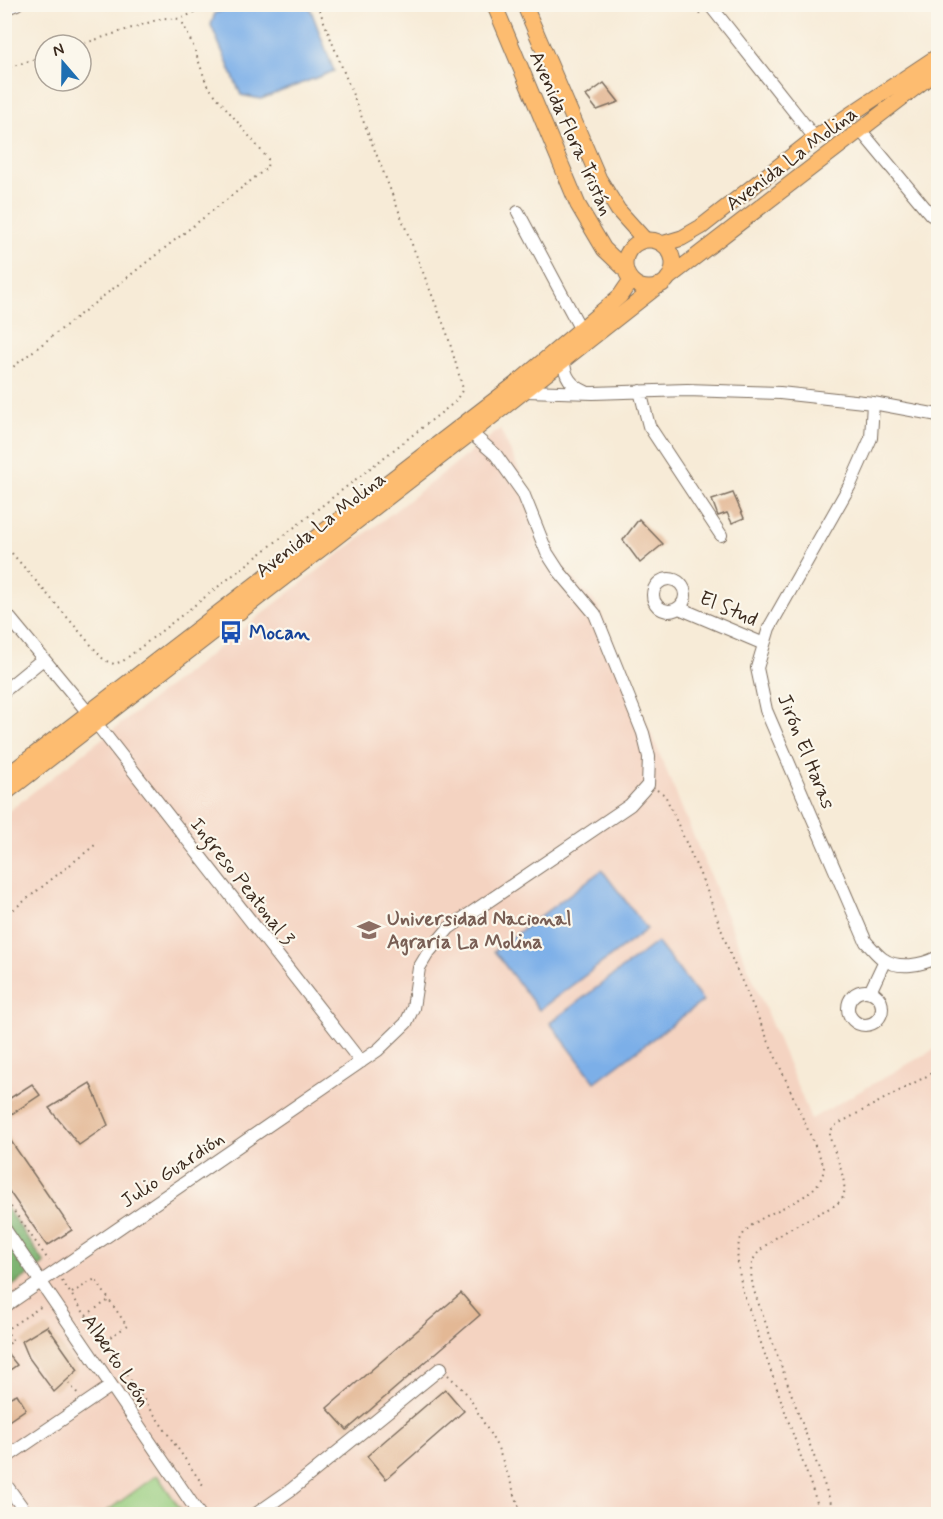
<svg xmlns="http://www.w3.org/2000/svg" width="943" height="1519" font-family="Mynerve,sans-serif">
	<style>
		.built { fill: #f4d3c1 }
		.green { fill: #96cc7d; stroke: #687b4e; stroke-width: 1.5 }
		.forest { fill: #78b06c; stroke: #5a6d45; stroke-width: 1.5 }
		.water { fill: #7bafe8; stroke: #5b6c83; stroke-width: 1.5 }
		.building { fill: #e3b895 }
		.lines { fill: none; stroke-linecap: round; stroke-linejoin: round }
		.minor-casing { stroke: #7d6e5f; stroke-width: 14 }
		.major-casing { stroke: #7d6e5f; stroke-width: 17 }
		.path { stroke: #7d6e5f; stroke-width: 2; stroke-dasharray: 1.5 4.5; stroke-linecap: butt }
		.minor { stroke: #fff; stroke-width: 12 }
		.major { stroke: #fdbc70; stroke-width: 15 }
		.labels { text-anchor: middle; stroke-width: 4.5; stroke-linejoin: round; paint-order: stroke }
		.street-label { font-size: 20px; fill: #3b2a1e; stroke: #fbf7ec }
		.transit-label { font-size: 20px; font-weight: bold; fill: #164399; stroke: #fbf7ec; text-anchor: start }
		.education-label { font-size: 20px; font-weight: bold; fill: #785e54; stroke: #fbf7ec; text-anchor: start }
	</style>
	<rect width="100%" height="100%" fill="#fbf7ec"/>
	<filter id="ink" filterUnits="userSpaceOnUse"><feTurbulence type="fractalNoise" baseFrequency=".0167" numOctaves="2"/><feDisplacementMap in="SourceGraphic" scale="12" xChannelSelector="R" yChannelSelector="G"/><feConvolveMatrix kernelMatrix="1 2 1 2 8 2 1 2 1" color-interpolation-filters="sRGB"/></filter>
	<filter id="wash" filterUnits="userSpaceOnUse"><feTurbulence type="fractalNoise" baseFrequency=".008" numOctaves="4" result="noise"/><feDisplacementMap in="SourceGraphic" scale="24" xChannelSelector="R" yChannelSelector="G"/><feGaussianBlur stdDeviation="1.35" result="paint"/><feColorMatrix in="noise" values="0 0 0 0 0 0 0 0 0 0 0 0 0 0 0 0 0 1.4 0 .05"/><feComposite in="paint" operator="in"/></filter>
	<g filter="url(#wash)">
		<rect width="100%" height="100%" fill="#f7ebd7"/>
		<path class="built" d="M500,429l65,140 33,37 213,513 127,-72v467h-933v-700z"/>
		<path class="green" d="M157,1475l27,39h-81z"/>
		<path class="forest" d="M4,1204l41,59 -40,28h-1z"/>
		<path class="water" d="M237,5h72l25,66 -73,28 -20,-4 -30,-70 4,-12z
			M602,870l45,59 -108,81 -45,-59z
			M657,942l46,59 -108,81 -45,-59z"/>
		<g id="blocks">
			<path class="building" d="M604,83l15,19 -22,8 -11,-14z
				M733,493l11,25 -12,5 -5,-10 -9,3 -6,-16z
				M639,519l24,25 -23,19 -17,-23z
				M90,1083l18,42 -29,20 -30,-37z
				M32,1084l8,11 -36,24v-17z
				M4,1131l68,99 -25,16 -43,-62z
				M461,1293l19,22 -133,115 -20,-22z
				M47,1326l31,44 -24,22 -25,-34 -7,-17z
				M4,1349l13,16 -13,9z
				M445,1389l19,22 -78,68 -19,-23z
				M17,1394l9,15 -22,15v-24z"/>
		</g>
	</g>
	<g filter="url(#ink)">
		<use href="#blocks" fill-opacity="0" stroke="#7d6e5f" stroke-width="1.5"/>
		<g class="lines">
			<g class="minor-casing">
				<path id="minor" d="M709,4l106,134
					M4,9l13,-5
					M861,131l70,84
					M518,212l63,118
					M564,360c0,16 7,26 22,32
					M522,388l4,3 67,2 94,-3 93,3 93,10 65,12
					M640,391l9,35 72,109
					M873,403l-2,35 -21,47 -81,143 -12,40 9,42 100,232c5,5 11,13 17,17 16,11 39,6 55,-2
					M653 595a16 16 0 1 1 32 0a16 16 0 1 1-32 0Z
					M679,608l85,36
					M4,611l81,98 276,353
					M4,691l39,-32
					M848 1008a17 17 0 1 1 34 0a17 17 0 1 1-34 0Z
					M870,992l15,-32
					M4,1228l195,286
					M4,1307l374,-257 28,-27 7,-15 6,-40 9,-15 21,-25 181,-123 18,-20 1,-28 -6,-24 -48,-119 -37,-44 -11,-17 -24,-60 -27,-38 -25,-22
					M4,1459l107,-73
					M4,1482l23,32
					M256,1514l36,-25 149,-121"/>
			</g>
			<g class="major-casing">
				<path id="major" d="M494,4l84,201 26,44 22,21
					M524,4l75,175 19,31 27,30
					M625 264a24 24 0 1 1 48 0a24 24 0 1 1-48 0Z
					M662,244l20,-6 19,-11 114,-89 123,-82
					M668,278l270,-208
					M4,778l518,-399 98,-83 11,-16
					M4,794l467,-361 188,-148"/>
			</g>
			<path class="path" d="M691,4l11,13
				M79,45l84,-27 18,1 29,-15
				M4,69l41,-13
				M4,374l263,-206 1,-9 -61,-74 -13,-37 -13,-29
				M4,544l100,116 10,4 9,-3 332,-259 8,-13 -16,-56 -130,-329
				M657,790l8,5 41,93 26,71 92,207c-1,41 -75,42 -85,77 -4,14 1,31 3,46l79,225
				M4,917l91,-72
				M4,919l3,6 -3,4
				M4,1197l45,64
				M62,1281l141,204
				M72,1293l23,-14 32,47 -23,15
				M86,1315l23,-15
				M4,1331l38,-25
				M4,1347l9,-6 -7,-11
				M448,1375l20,20 30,53 24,66
				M69,1383l9,12
				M835,1514l-81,-223c-2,-9 -4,-19 -2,-28 7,-23 64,-47 85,-59 1,-1 6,-6 6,-7 6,-14 -9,-45 -13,-59v-6l4,-6 104,-56"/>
			<use href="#minor" class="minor"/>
			<use href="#major" class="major"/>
		</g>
	</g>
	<defs>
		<g id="bus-bare" transform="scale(1.8)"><path d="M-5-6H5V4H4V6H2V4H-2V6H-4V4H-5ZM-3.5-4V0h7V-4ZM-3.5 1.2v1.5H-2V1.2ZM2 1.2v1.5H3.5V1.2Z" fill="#1a4fb4" stroke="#fbf7ec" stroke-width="2.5" paint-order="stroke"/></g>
		<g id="university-bare" transform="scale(1.8)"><path d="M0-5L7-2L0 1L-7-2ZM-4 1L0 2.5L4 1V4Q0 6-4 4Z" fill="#8d6e63" stroke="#fbf7ec" stroke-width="2.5" paint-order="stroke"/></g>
	</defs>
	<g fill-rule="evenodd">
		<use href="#bus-bare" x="231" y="632"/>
		<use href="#university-bare" x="369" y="930"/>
	</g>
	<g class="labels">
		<g class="street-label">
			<text transform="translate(572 133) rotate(66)" y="7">Avenida Flora Tristán</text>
			<text transform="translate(791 158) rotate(-37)" y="7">Avenida La Molina</text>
			<text transform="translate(320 524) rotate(-38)" y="7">Avenida La Molina</text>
			<text transform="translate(729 608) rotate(23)" y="7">El Stud</text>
			<text transform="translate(807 751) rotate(68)" y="7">Jirón El Haras</text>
			<text transform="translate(243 881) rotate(52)" y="7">Ingreso Peatonal 3</text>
			<text transform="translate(172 1169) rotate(-34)" y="7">Julio Guardión</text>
			<text transform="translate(117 1360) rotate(56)" y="7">Alberto León</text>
		</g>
		<g class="transit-label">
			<text x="249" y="639">Mocan</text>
		</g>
		<g class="education-label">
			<text x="387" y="925">Universidad Nacional<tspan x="387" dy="23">Agraria La Molina</tspan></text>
		</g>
	</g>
	<rect width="943" height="1519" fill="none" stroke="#fbf7ec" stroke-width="24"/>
	<g transform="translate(63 63) rotate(340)"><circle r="28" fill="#fbf7ec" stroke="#aea59a" stroke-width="1.5"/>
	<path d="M0-4.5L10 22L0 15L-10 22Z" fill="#1f6fb2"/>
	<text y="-9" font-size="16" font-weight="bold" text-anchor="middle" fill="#3b2a1e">N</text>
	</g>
</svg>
